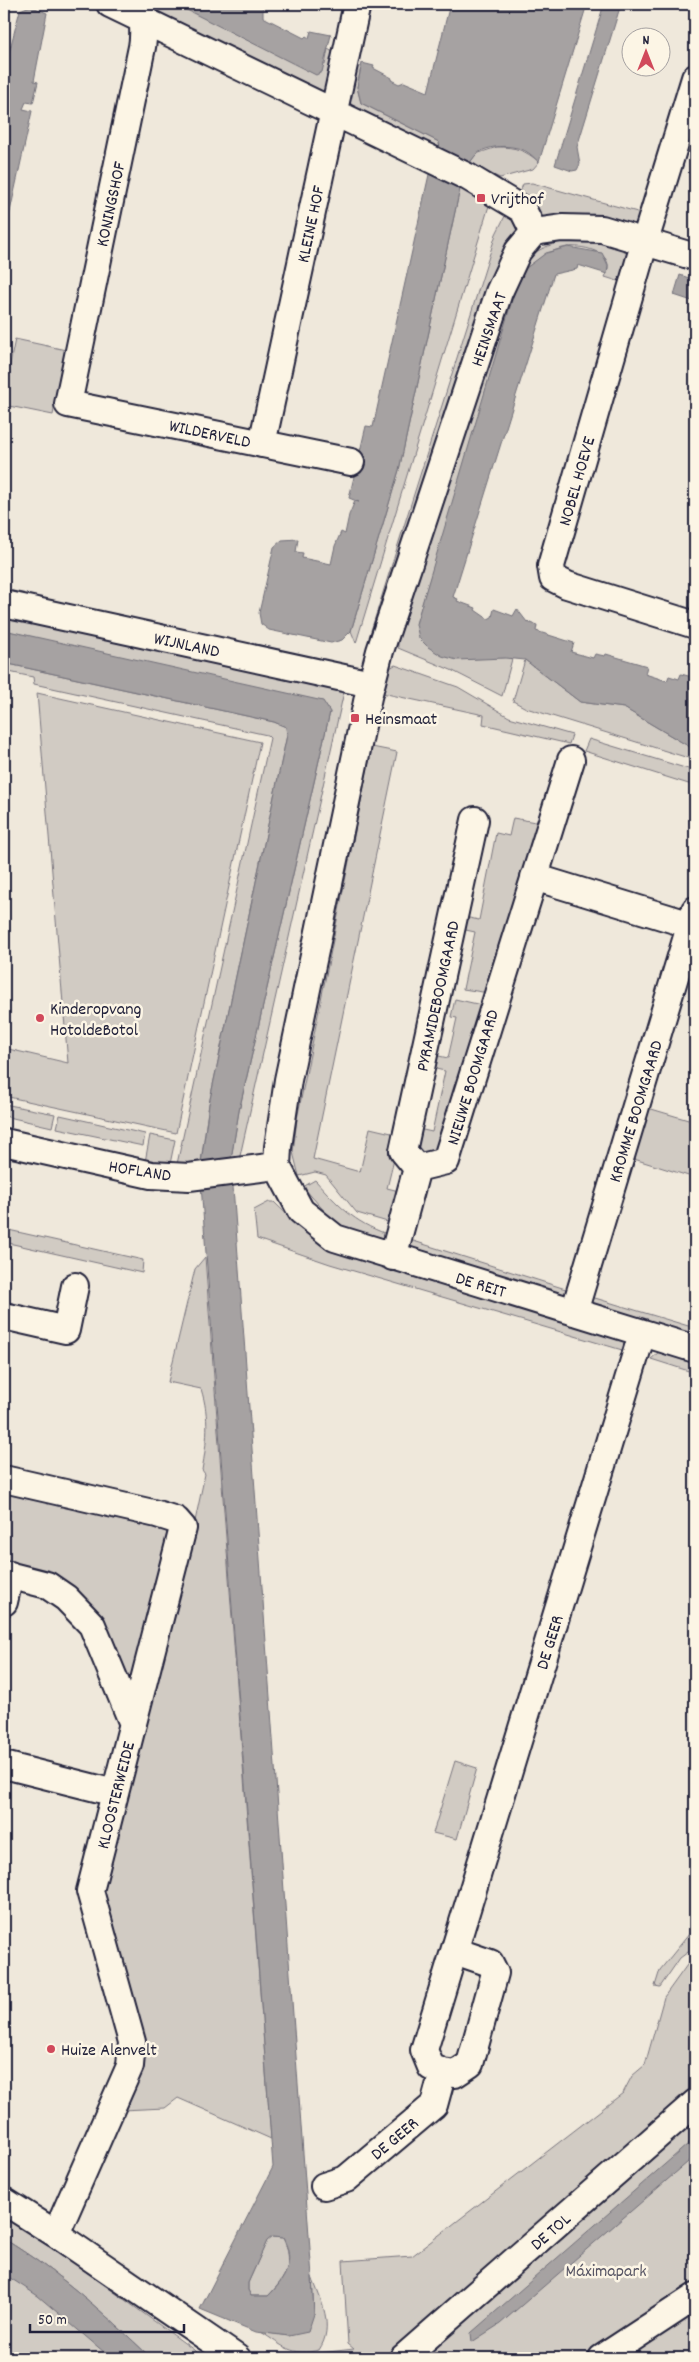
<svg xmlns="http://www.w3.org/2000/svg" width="699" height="2362" font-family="Dekko,sans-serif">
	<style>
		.green { fill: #d1cbc3; stroke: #7a767f }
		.water { fill: #a6a2a2; stroke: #716f79; fill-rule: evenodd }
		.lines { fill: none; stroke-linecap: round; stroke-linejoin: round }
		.minor-casing { stroke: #22223b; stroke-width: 30 }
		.minor { stroke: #fcf5e5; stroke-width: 26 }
		.poi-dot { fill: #d1495b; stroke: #fcf5e5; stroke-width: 2 }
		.labels { text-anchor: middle; stroke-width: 5; stroke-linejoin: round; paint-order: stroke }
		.poi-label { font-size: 18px; fill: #22223b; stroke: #fcf5e5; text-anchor: start }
		.street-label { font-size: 18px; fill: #22223b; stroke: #fcf5e5 }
		.park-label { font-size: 18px; fill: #575564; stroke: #fcf5e5 }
	</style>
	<rect width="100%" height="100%" fill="#efe8db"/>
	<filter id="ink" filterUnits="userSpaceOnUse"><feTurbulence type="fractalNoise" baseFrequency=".02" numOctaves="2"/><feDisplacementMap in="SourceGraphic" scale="10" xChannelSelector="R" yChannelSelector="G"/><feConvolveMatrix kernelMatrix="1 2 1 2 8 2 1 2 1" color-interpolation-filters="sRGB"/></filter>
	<g filter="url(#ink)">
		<path class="green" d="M153,4h22l150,61 3,-16 11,7 -10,34 -12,4 -160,-81 -4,-6z
			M353,65l8,2 -4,20 4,16 78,39 1,8 -87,-41 -6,-15z
			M497,147c19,0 28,3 42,15l-6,7 -33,9 -31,-14 7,-10z
			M532,183l109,30 -6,15 -98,-9 -18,-24 4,-11z
			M461,184l30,15 -135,444 -5,-12 48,-161z
			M509,208l13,22 -145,410 -8,-3 127,-403z
			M570,239l33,3 27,5 -9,35 -16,-5c14,-24 -21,-32 -38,-30 -17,3 -28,12 -41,21l-110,356 96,35 -10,37 -51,-26 -53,-22v-8l107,-347c19,-36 25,-43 65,-54z
			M15,339l51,11 -13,65 -49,-10v-11z
			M4,612l337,74 2,10 -103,460 -9,3 8,-48 91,-399 -326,-82z
			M525,660l55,42 44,6 71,42v10l-169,-52 -13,-7z
			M4,663l270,59 12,5 1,8 -78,369 -8,57 -24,3 93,-426 -3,-3 -233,-51 -1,-7 -29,-6z
			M395,665l63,22 51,30 63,18 -3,9 -86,-20 1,-9 -102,-22 6,-24z
			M37,693l223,49 -84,391 -172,-37v-48l64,15z
			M589,739l106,32v15l-111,-35z
			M372,747l25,5 -84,407 47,13 10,-44 30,7 -13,53 12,3 -8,32 -34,-10 -31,-38 -11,-3 -16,4 -6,-24 4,-33z
			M513,818l28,5 -52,170 -26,-4 12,-57 -23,-5 3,-12 24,5 17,-87 13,3z
			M455,999l31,7 -43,141 -16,10 -16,-13 3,-16 18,4 13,-61 -23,-5 3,-13 23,5 9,-40 -6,-1z
			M4,1104l51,10 -3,13 -48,-11z
			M648,1108l47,14v56l-61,-19z
			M60,1115l85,19 -2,12 -86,-18z
			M150,1135l25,5 -5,24 -25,-2z
			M315,1180c23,25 38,42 72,54l-3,8 -7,1 -40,-18 -34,-38z
			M269,1202h5l30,29 32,19 293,91v11l-299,-88 -73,-25 -3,-29z
			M4,1229l139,31 -1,13 -138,-31z
			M404,1238l168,53 -2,6 -162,-47z
			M205,1257l66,882 -93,-41 -13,10 -43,2 19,-46 -44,-173 76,-284 5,-5 27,-128 -3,-4c5,-28 8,-53 -1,-81l-33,-7 27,-113z
			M585,1295l110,33v7l-107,-32z
			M659,1352l36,11v10l-44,-14z
			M4,1485l159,38 8,14 -40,174 -36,-91 -91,-52z
			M455,1761l22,7 -20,71 -24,-6z
			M694,1928l1,19 -15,11 -20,29 -5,-1 5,-16z
			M695,1958v400h-419l78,-9 -6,-5 -5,-83 69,-5 211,-163 9,-17 13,-11 19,-68 23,-32z
			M4,2217l70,46 120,87 8,8h-51c-48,-46 -90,-84 -147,-119z
			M272,2237l11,1c12,26 3,39 -15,58h-17l-3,-6v-7l19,-43z
			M4,2265l115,93h-115z
			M312,2277c9,24 23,49 7,73 -27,7 -36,-4 -58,-18l28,4 25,-22z"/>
		<path class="water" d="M175,4h88v13l41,21 2,-2 3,2 2,-7 20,4 -9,37 -6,3z
			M450,4h137l-48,158c-4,-3 -8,-8 -12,-10 -12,-8 -42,-8 -52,4 -7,8 -10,18 -14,28l-62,286 -48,161 -9,9 -11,3 -62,-13 -8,-6 -2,-11 15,-66 8,-7 16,-1 -2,13 7,1 -1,5 29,6 4,-18 6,-14 4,2 4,-19 6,-14 4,1 -10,-4 17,-72 7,1 57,-257 10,-20 -1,-8 -78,-39 -4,-16 5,-24 12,3 -1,2 19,10 -1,2 8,4 5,-2 24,10z
			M604,4h17l-44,143 3,17 -3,6 -5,1 -17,-6z
			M30,6l17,7 -13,68 4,1 -5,21 -7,-1 -3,7 9,2 -28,128v-155h3l2,-6 -5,-2v-4l16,-62z
			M568,247l34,6 6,12 -1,9 -29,-9 -1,4 -23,5 -101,323 5,2 -1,2 19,7 -1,2 13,9 4,-2 2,-8 19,7 4,-7 10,13 10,3 -1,6 38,12 -3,9 22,6 2,-4 10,2 1,-2 41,12 -2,8 22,7 2,-5 10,3 2,-5 11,3 -2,6 5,2v65l-71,-42 -44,-6 -55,-42 -20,-2 -48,2 -15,-4 -14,-9 -9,-9 -3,-14 99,-334 11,-22 20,-15z
			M680,275l15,5v22l-21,-7z
			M4,630l319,71 7,11 -91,399 -8,48 81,1118 2,37 -6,18 -19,4 -33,-4 -56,-23 73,-142 -73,-996 9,-67 78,-369 -1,-8 -12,-5 -270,-59zM272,2237l11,1c13,23 2,42 -15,58h-17l-3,-6v-7l19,-42z
			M695,2138v18l-195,168 -28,18 -1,-9z
			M4,2239c57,35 99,73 147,119h-40l-73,-62 -34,-22z"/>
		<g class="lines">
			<g class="minor-casing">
				<path id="minor" d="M110,4l358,173 55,33 11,22
					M142,4c0,15 3,28 0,43l-74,357 283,58
					M695,78l-50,163 -94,325 2,12 14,7 128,40
					M534,232l-16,19 -19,41 -119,359 -12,46 -80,383 -10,67 -1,19 24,45 34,27 360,111
					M534,232l28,-4 40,1 93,28
					M262,444l95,-440
					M4,604l367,80
					M534,877l157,48
					M4,1142l147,33 38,2 88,-11
					M417,1168l-14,-17 72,-331
					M393,1257l24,-89 29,-7 125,-401
					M574,1312l121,-402
					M4,1316l62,14 9,-44
					M4,1479l153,35 19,6 7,8 -93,363 42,151 -2,24 -74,168
					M4,1574l43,11 19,13 26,27 41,99
					M4,1602l6,-27
					M4,1765l111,28
					M443,2072l12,2 15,-10 25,-91 -5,-10 -35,-12
					M324,2186l22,-7 88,-74 9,-33 -12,-5 -7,-17 218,-716
					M4,2201l52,33 181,124
					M403,2358l292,-255
					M602,2358l93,-61"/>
			</g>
			<use href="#minor" class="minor"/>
		</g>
	</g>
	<g class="poi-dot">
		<rect x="476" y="193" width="10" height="10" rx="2.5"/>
		<rect x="350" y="713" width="10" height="10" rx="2.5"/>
		<circle cx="40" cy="1018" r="5"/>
		<circle cx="51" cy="2049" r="5"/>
	</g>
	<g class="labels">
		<g class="poi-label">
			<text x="491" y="204">Vrijthof</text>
			<text x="365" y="724">Heinsmaat</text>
			<text x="50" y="1014">Kinderopvang<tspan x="50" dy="21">HotoldeBotol</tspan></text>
			<text x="61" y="2055">Huize Alenvelt</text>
		</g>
		<g class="street-label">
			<text transform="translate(110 204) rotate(-78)" y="6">KONINGSHOF</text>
			<text transform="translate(310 224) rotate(-78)" y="6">KLEINE HOF</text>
			<text transform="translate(488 329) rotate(-71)" y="6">HEINSMAAT</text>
			<text transform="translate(210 433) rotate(12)" y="6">WILDERVELD</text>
			<text transform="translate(576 481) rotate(-74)" y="6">NOBEL HOEVE</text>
			<text transform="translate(187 644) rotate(12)" y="6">WIJNLAND</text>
			<text transform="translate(437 996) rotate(-78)" y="6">PYRAMIDEBOOMGAARD</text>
			<text transform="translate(472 1077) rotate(-73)" y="6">NIEUWE BOOMGAARD</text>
			<text transform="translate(635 1111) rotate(-73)" y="6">KROMME BOOMGAARD</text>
			<text transform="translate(140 1170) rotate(9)" y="6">HOFLAND</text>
			<text transform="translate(481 1284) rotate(17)" y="6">DE REIT</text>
			<text transform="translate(549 1642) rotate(-73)" y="6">DE GEER</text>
			<text transform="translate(115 1795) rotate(-76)" y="6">KLOOSTERWEIDE</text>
			<text transform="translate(394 2138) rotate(-40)" y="6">DE GEER</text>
			<text transform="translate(550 2231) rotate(-41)" y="6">DE TOL</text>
		</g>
		<g class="park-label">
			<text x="606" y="2276">Máximapark</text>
		</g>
	</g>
	<rect width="699" height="2362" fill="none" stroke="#fcf5e5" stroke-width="20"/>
	<rect x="10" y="10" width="679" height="2342" fill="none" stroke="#22223b" stroke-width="2" filter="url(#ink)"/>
	<g transform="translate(646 52)"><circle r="24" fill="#fcf5e5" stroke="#a5a1a1"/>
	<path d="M0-4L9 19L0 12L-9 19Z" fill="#d1495b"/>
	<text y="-8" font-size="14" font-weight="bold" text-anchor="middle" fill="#22223b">N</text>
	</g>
	<path d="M30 2324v8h154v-8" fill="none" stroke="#22223b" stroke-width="2.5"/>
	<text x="38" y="2324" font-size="15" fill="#22223b" stroke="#fcf5e5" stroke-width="4" paint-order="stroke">50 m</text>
</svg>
